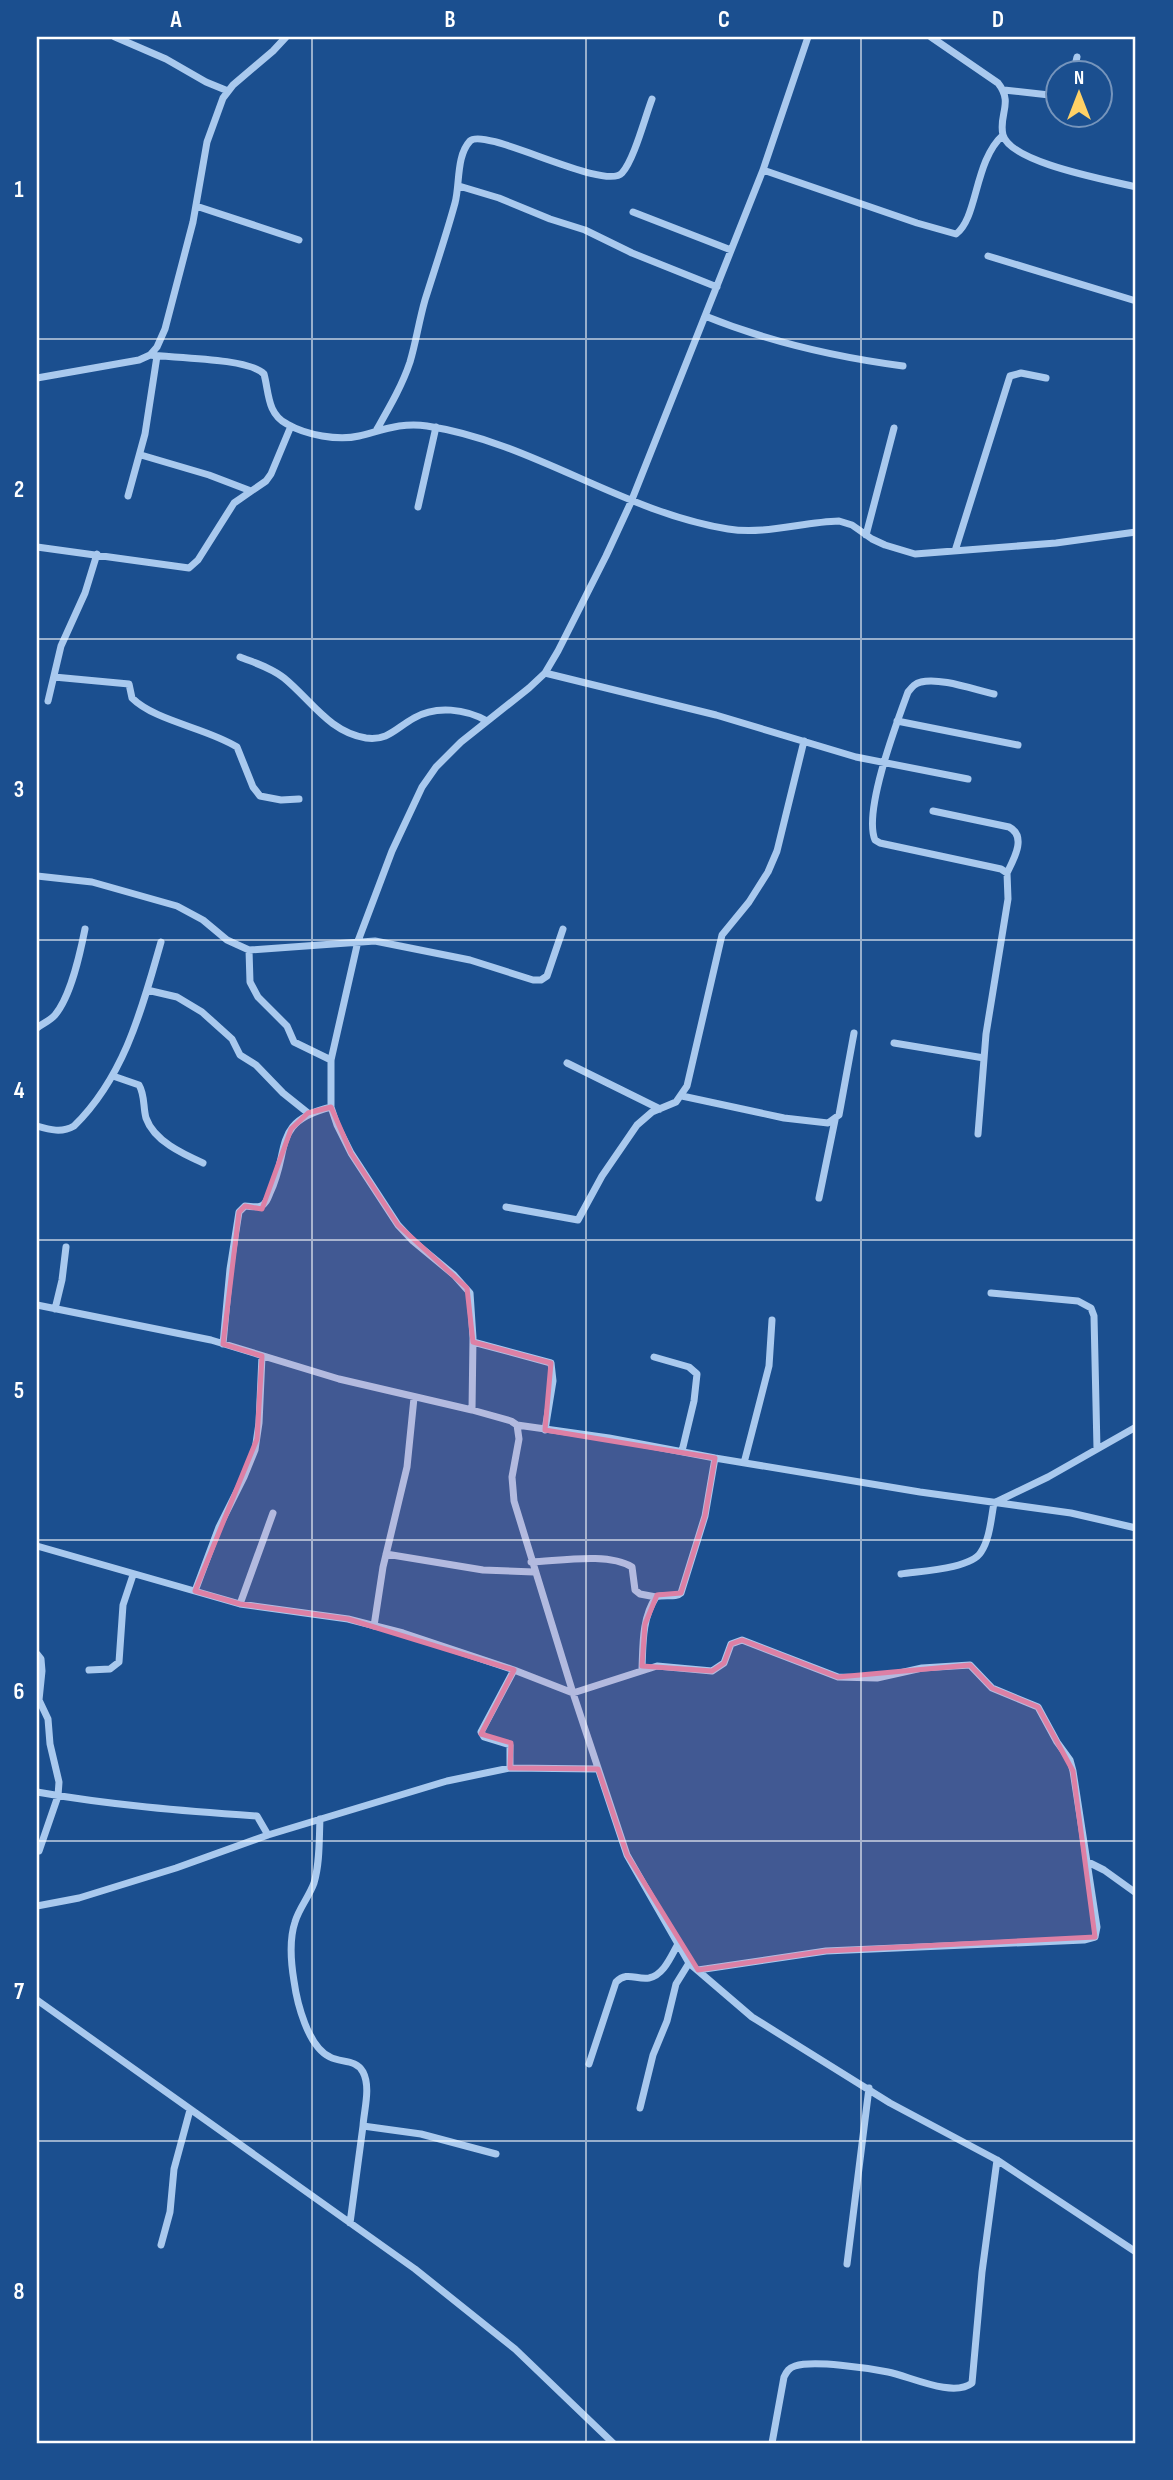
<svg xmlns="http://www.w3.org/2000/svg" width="1173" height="2480" font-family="'Sofia Sans Condensed',sans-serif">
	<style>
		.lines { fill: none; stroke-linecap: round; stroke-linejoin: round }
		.minor { stroke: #a9c9ee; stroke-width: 7 }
		.marked { fill: #dd80a5; fill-opacity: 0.2; stroke: #dd80a5; stroke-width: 5; stroke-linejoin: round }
		.grid { fill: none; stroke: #fff; stroke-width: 2; stroke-opacity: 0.55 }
		.neatline { fill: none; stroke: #fff; stroke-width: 2.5 }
		.grid-label { font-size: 23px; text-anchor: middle; font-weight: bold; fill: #fff }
	</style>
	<rect width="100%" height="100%" fill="#1b4f8f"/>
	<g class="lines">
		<path class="minor" d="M115,37l51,22 40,23 22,9
			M931,37l67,46c16,20 0,32 5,52 8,28 105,45 133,52
			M1073,74l4,-17
			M1004,90l54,6
			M763,170l154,53 39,11c22,-16 18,-73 47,-99
			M459,186l40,12 51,21 35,11 47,23 85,34
			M196,206l103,34
			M633,212l98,38
			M988,256l148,45
			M705,316c64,26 130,41 198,50
			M150,355c24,3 99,3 114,19 5,18 3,40 23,50 19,11 51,17 72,12 24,-6 43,-14 68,-10 106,16 195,86 301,103 37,6 74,-7 111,-8l13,4 20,14 13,6 30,9 141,-11 80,-11
			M37,378l102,-18 11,-5 7,-8 8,-18 28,-107 14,-80 16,-44 10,-13 40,-34 13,-14
			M377,429c12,-21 25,-43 33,-67 6,-20 9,-41 15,-62 10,-32 21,-64 30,-97 5,-18 1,-47 15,-62 14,-15 135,51 152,32 12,-13 23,-56 30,-74
			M141,455l68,20 42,16
			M128,496l17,-62 12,-78
			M418,507l18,-80
			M866,535l28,-107
			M37,547l152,21 9,-8 36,-57 32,-22 5,-7 20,-48
			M955,551l55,-175 11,-3 25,5
			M240,657c15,6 32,11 44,21 27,22 45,54 82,60 22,3 30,-10 48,-20 22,-13 52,-9 73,3
			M545,673l171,42 140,42 112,22
			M54,677l75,7 3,14c23,23 75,30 105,49l16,40 7,9 21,4 18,-1
			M48,701l13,-55 24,-53 12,-39
			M897,721l121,24
			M933,811l76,16c18,9 5,32 -2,46
			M37,876l55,6 85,24 26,14 24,20 22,10 126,-9 95,19 63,20h8l6,-4 16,-47
			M249,950l1,32 8,15 29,29 7,16 37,18
			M147,990l30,7 25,15 30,27 8,16 16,10 27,28 25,20
			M37,1028c6,-5 13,-7 18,-13 16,-19 25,-61 30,-86
			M894,1043l90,15
			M567,1063l93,46
			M113,1076l26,9c6,10 4,22 7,33 8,23 37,36 57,45
			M682,1096l102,22 44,5 11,-8 15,-82
			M37,1126c13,4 25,7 37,0 51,-50 68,-118 87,-184
			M978,1134l8,-100 22,-135 -1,-26 -6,-4 -121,-26 -5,-3c-12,-29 22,-118 33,-148 4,-5 7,-9 13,-10 19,-5 54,8 73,12
			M819,1198l16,-78
			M506,1207l72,13 24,-44 35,-51 15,-13 24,-10 11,-16 35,-151 27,-33 19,-30 9,-21 27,-110
			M991,1293l87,8 13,7 3,8 3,133
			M37,1305l174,35 128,39 133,31 39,11 6,4 2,14 -7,38 2,24 59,192 54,162 62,108 63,54 138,86 107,57 139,92
			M55,1309l7,-29 4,-33
			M473,1342l78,21 2,18 -8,49
			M223,1344l7,-75 9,-57 6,-6c5,0 11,2 16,0 5,-2 7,-8 9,-13 21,-44 1,-71 61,-86
			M654,1357l35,10 8,7 -3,27 -12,50
			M472,1410l1,-72 -3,-45 -16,-18 -41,-34 -15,-16 -47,-72 -14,-28 -6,-18v-47l27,-119 34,-90 30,-64 14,-20 25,-25 68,-54 16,-15 13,-22 48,-95 25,-54 132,-332 45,-133
			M517,1425l92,13 106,20 205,34 151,21 65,15
			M744,1463l25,-97 3,-46
			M37,1546l203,58 108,15 55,14 111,37 59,23 84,-27 55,5 12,-8 7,-19 11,-4 96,37 39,1 45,-10 48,-3 22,23 46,19 19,35 13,18 3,11 24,156 -2,10 -11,3 -258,11 -128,19
			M386,1554l97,16 51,2
			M531,1562c28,-1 77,-10 101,5l3,23 5,4 16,3
			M901,1574c19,-3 70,-5 80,-22 9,-13 10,-34 13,-49l54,-26 88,-50
			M195,1591l24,-64 25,-50 11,-27 4,-27 3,-67
			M240,1604l33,-91
			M374,1626l9,-59 24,-100 7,-69
			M37,1654l4,5 1,12 -3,29 9,19 2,25 9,38 -1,14 -19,55
			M642,1669c1,-25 0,-51 14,-72 8,-3 20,1 25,-4l24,-77 10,-58
			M89,1670l21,-1 9,-7 4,-57 10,-30
			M510,1768v-23l-26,-8 -3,-5 33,-62
			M37,1792c73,13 146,19 220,24l11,19
			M320,1819c-1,21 0,44 -6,64 -5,14 -15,25 -19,39 -6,18 -4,41 -1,59 3,22 14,66 36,76 11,6 26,2 33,15 8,15 1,38 0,54
			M1088,1862l16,8 32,23
			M37,1906l42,-8 97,-30 92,-33 179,-54 63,-13 88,1
			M37,2000l378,269 100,80 98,94
			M589,2064l27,-82c11,-11 20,-2 33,-4 15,-3 22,-22 29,-34
			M640,2108l13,-53 14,-34 9,-37 13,-21
			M350,2223l13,-97 58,8 75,20
			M161,2245l9,-33 4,-43 16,-59
			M847,2264l22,-176
			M772,2443l12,-66c3,-6 5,-9 11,-11 19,-6 72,2 93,6 21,4 65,26 84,11l10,-111 15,-112"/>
	</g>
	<path class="marked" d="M331,1107l20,46 47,72 69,63 6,54 78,21 -6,67 170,28 -10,58 -24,77 -24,2 -12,29 -3,42 70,5 12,-8 7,-19 11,-4 96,37 132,-12 22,23 46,19 35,64 22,166 -269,14 -128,19 -71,-115 -29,-86 -88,-1 1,-25 -30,-9 33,-64 -166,-51 -108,-15 -45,-13 62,-152 5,-83 -39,-12 16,-132 6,-6 17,3 29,-80 17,-16z"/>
	<path class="grid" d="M312,37v2406M586,37v2406M861,37v2406M37,339h1099M37,639h1099M37,940h1099M37,1240h1099M37,1540h1099M37,1841h1099M37,2141h1099"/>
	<rect width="1173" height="2480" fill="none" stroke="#1b4f8f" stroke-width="77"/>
	<g transform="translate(1079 94)"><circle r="33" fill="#1b4f8f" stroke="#7695bc" stroke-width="2"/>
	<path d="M0-5L12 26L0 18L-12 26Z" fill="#ffd166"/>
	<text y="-10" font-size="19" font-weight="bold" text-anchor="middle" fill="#ffffff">N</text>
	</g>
	<rect x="38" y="38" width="1096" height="2404" class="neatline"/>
	<g class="grid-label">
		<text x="176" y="27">A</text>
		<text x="450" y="27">B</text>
		<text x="724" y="27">C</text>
		<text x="998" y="27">D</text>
		<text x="19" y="197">1</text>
		<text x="19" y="497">2</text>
		<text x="19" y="797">3</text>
		<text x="19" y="1098">4</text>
		<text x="19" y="1398">5</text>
		<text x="19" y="1699">6</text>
		<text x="19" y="1999">7</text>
		<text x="19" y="2299">8</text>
	</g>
</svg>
